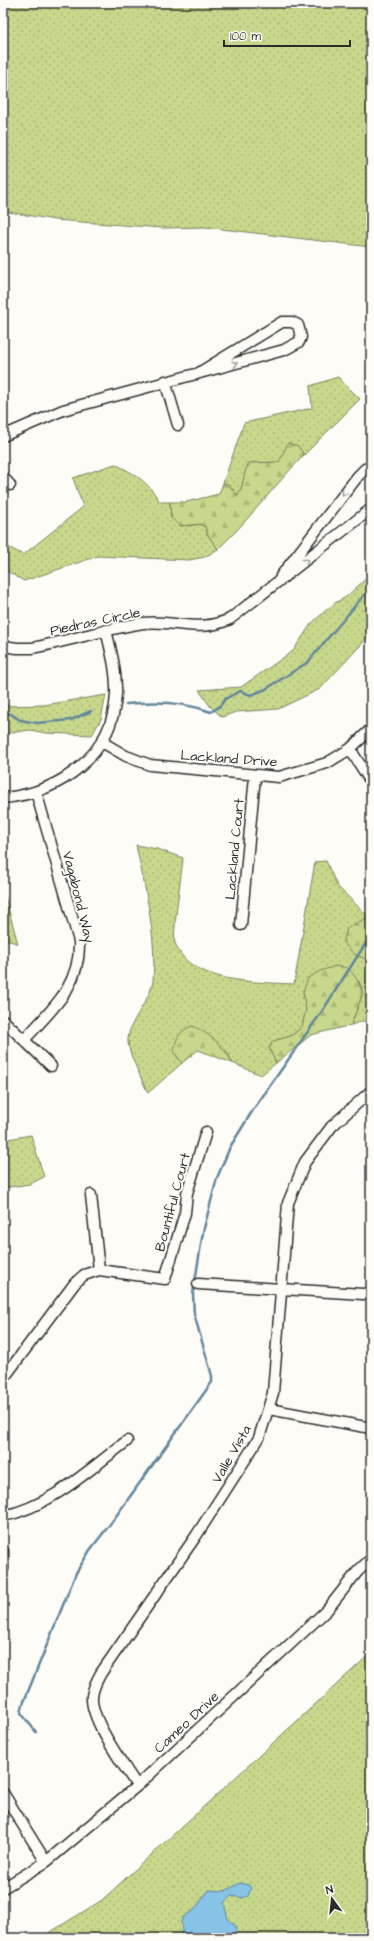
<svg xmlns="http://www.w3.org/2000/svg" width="374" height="1941" font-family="'Architects Daughter',sans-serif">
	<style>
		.grass { fill: url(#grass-dots); stroke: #79825c }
		.forest { fill: url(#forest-firs); stroke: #79825c }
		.water { fill: #87c2e7; stroke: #62869c }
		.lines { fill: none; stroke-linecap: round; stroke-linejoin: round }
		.stream { stroke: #62869c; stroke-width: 2.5 }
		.minor-casing { stroke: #2b2b2b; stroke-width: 13 }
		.minor { stroke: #fdfcf7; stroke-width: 10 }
		.oneway { stroke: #9e9e9b }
		.labels { text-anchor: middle; stroke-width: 4; stroke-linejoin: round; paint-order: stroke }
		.street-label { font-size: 14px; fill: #2b2b2b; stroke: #fdfcf7 }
	</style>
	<defs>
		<pattern id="grass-dots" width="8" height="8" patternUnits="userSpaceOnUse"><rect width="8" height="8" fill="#c7d88c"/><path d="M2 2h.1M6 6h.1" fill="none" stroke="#abba79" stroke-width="1.8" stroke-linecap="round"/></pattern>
		<pattern id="forest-firs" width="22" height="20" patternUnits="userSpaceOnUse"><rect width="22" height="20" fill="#c7d88c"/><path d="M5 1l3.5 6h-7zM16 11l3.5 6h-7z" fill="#abba79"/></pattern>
	</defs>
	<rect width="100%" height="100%" fill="#fdfcf7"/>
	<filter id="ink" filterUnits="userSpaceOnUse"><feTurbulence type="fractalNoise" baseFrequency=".025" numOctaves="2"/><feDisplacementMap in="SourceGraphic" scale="8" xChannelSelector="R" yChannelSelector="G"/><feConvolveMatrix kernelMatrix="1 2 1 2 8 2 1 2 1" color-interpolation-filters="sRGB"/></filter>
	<g filter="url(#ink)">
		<path class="grass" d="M3,3h368v244l-166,-20 -42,1 -108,-8 -52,-9z
			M338,377l22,22 -56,56 -6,-9 -19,16 -30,1c-6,10 -4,24 -12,32l-8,-10 -6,-2 21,-60 68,-15 -2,-22z
			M115,464c22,11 32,17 45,38h10l1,16 17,8 12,-2 5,3 3,8 10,14 -13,8 -16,3 -91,-4 -74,25 -21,-12v-25l20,11 60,-48 -10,-29z
			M371,574v60l-51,55 -42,20 -42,3 -14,5 -12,-11 -11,-16 42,-3 52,-36 18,-27 22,-20 13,-7z
			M106,695l-5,24 -9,16 -46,-2 -16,-3 -27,4v-28l41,-1z
			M136,845l21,4 26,9c-1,13 -11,77 -8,85 14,41 83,39 119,41l21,-122 11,-1 11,25 32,31 -22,11 7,26 17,7v58l-20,6 12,-32 -4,-12 -56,11 3,17 -4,18 -11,9 -18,5 -4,7 7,15 -15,12 -29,-12 -4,-10 -13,-11 -41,10 8,11 -34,30c-5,-11 -20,-41 -20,-51 -1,-20 22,-40 25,-61 4,-45 -8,-93 -17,-136z
			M3,889l15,55 -15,-6z
			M31,1135l13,42 -14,7 -27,4v-48z
			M371,1653v285h-330l61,-38z"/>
		<path class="forest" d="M288,443l10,3 6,9c-30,31 -55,65 -86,94l-10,-14 -3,-8 -5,-3 -20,2 -9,-8 -1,-16h16l33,-8 4,-11 6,2 8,10c8,-8 5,-21 12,-32l30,-1z
			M369,917l2,2 -1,42 -16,-7 -11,-12 4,-14z
			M336,966l12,2c22,25 12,29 3,57l-40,10 -35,28 -7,-15 4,-7 18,-5 11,-9 4,-18 -3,-17 5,-14 12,-7z
			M192,1026c15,5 35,23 40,37l-34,-13 -16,13 -8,-11c1,-13 6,-22 18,-26z"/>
		<path class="water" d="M240,1883l9,2 2,4 -3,7 -5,2 -12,-2 -7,7 4,16 8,7c1,7 -3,10 -9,12h-49l4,-7 -1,-10 2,-4 11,-7 15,-20 16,1z"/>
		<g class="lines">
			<path class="stream" d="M126,704c28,-3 59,-2 85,8l9,-6 5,-7 15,-8 11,4 15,-6 42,-27 56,-67 7,-4
				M3,713l8,1 9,6 17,3 34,-3 20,-9
				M36,1732l-15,-19 2,-9 53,-131 14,-23 21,-27 101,-141v-6l-18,-62 -1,-20 10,-62 14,-54 13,-31 23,-37 70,-100 48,-75"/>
			<g class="minor-casing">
				<path id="minor" d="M165,381l13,44
					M3,436l60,-26 221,-60 15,-8 2,-5 -3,-12 -6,-3h-10l-85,52
					M3,477l7,8
					M281,576l77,-100 7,-7 6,-2
					M3,646l14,2h15c37,-7 73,-19 111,-25 31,-4 55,11 87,-4l141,-110
					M102,742l24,14 24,9 129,12 48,-14 23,-14 21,-20
					M350,749l21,33
					M3,798c57,-5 110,-43 113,-104 1,-22 -5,-43 -10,-64
					M241,925l14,-149
					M3,1020l48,46
					M24,1040c28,-31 57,-54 55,-99l-43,-149
					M91,1195l8,75
					M198,1284l165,10 8,-1
					M3,1379l72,-96 9,-8 15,-5 66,9 20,-66 2,-20 19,-61
					M269,1409l102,19
					M3,1516c47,-9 87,-47 124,-75
					M3,1551v18
					M137,1786c-13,-21 -47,-66 -45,-90 1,-7 5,-16 9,-23l95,-137 63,-98 14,-45 15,-190 17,-41 27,-36 39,-35
					M3,1793l43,69
					M3,1888l43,-26 91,-76 190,-176 31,-39 13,-12"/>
			</g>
			<use href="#minor" class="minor"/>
		</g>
		<defs><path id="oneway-chevron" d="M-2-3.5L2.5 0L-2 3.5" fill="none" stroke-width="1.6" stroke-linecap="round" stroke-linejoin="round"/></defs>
		<g class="oneway">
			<use href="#oneway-chevron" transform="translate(235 364) rotate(-17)"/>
			<use href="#oneway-chevron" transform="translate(344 493) rotate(128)"/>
			<use href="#oneway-chevron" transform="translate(306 561) rotate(-38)"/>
		</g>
	</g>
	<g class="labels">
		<g class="street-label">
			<text transform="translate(95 621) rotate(-12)" y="5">Piedras Circle</text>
			<text transform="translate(229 758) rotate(4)" y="5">Lackland Drive</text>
			<text transform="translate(234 849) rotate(-85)" y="5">Lackland Court</text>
			<text transform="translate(79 897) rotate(76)" y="5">Vagabond Way</text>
			<text transform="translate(172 1202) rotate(-75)" y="5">Bountiful Court</text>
			<text transform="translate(231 1454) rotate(-60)" y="5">Valle Vista</text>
			<text transform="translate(186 1722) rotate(-43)" y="5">Cameo Drive</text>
		</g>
	</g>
	<rect width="374" height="1941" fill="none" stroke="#fdfcf7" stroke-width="16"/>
	<rect x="8" y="8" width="358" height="1925" fill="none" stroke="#2b2b2b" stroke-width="1.5" filter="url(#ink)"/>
	<g transform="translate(332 1899) rotate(345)" stroke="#fdfcf7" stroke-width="3" paint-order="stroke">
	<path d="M0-3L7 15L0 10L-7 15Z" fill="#2b2b2b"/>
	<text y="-6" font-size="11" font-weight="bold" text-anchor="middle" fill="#2b2b2b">N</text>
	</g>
	<path d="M224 40v6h126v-6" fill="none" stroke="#2b2b2b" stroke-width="2"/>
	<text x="230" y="40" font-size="12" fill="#2b2b2b" stroke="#fdfcf7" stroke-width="3" paint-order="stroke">100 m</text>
</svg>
